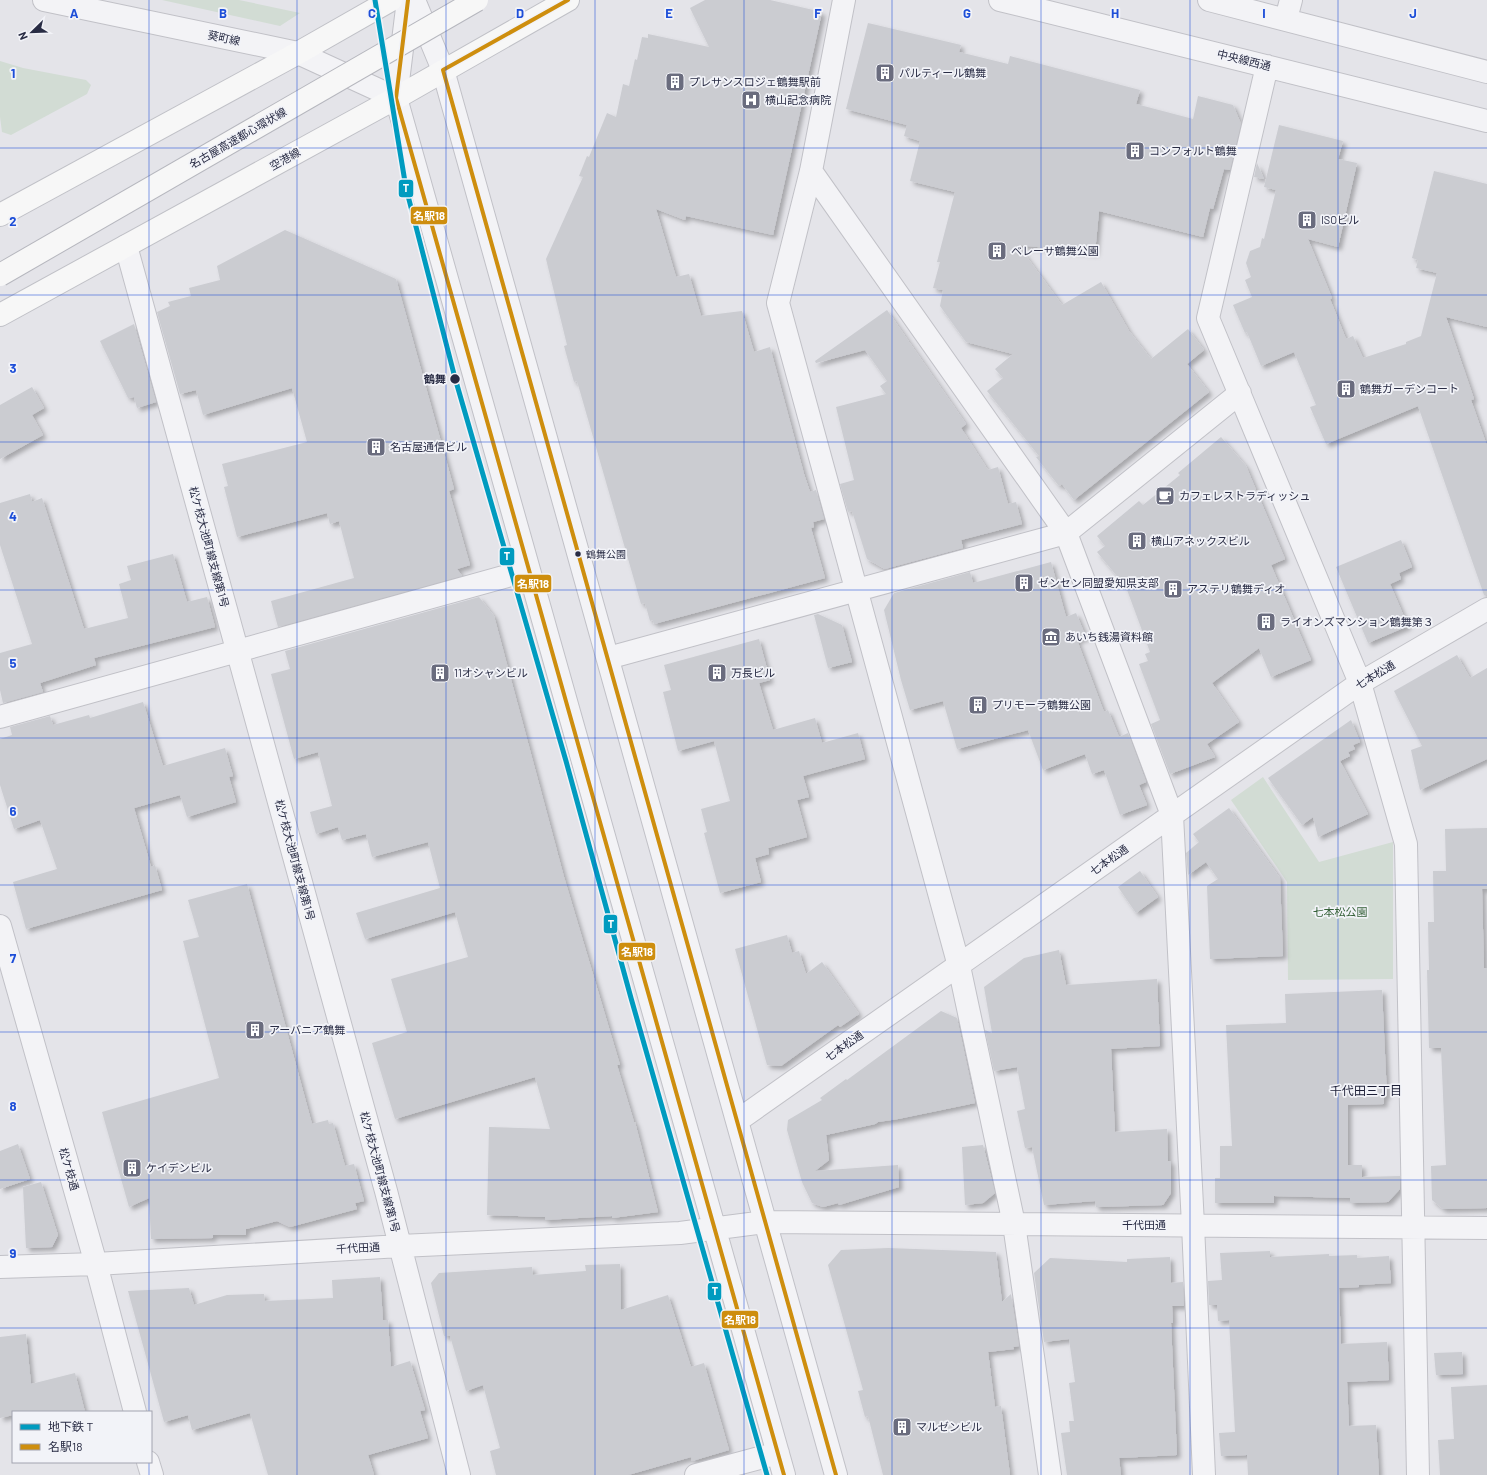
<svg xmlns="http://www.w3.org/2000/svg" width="1487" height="1475" font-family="Barlow,'Noto Sans JP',sans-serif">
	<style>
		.green { fill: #d2dcd4 }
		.building { fill: #cbccd1; filter: url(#shadow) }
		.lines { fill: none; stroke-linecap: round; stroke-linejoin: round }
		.minor-casing { stroke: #c1c1c7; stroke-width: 24 }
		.major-casing { stroke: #c0c1c7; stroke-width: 24 }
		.minor { stroke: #f3f3f6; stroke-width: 22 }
		.major { stroke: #f7f7f7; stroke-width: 22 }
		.highway-bridge-casing { stroke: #b6b7be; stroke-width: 24; stroke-linecap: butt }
		.highway-bridge { stroke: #f7f7f7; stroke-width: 22 }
		.bus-1-casing { stroke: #f2f3f8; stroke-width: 7 }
		.bus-1 { stroke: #ce8e0e; stroke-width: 4 }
		.metro-1-casing { stroke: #f2f3f8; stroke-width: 8 }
		.metro-1 { stroke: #009bbf; stroke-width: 5 }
		.grid { fill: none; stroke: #1d4ed8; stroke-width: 1; stroke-opacity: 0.55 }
		.stop-dot { fill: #292c44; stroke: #f2f3f8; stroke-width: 1.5 }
		.labels { text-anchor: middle; stroke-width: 3.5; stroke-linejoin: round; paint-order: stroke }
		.bus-label { font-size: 10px; fill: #292c44; stroke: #f2f3f8; text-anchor: start }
		.street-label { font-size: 11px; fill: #292c44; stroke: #f2f3f8 }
		.poi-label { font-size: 11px; fill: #292c44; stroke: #f2f3f8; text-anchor: start }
		.stop-label { font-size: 11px; font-weight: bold; fill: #292c44; stroke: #f2f3f8; text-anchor: end }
		.park-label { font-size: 11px; fill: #356138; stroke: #f2f3f8 }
		.neighbourhood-label { font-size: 12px; fill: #1b1d35; stroke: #f2f3f8 }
		.grid-label { font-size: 13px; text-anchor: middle; font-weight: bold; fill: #1d4ed8; stroke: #f2f3f8; stroke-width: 3.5; stroke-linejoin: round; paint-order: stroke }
		.line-badge { stroke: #f2f3f8; stroke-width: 1.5 }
		.badge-label { font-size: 11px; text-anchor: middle; font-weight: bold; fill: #fff }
	</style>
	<defs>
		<filter id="shadow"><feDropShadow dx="3.5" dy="3.5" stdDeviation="2" flood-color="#0004"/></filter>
	</defs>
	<rect width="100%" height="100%" fill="#e4e4e9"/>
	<path class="green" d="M162,0h77l61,13 -20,13z
		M0,61l23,7 63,12 5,5 -4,9 -76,41 -9,-3 -2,-15z
		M1263,777l56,85 74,-20v137l-105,1 -1,-98 -56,-82z"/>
	<path class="building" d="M705,0h65l52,12 -49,223 -87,-19 -1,4 -29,-11 20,68 13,-3 12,42 41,-5 12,41 16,-5 34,127 6,18 6,-2 8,29 -11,3 1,5 -3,1 14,50 -171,46 -1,-4 -3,1 -5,-18 -4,1 -64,-223 -3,1 -10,-36 3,-1 -21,-86 37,-82 -4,-1 8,-20 2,1 18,-44 9,4 7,-33 6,2 6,-27 2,1 5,-23 6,1v-4l61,13 -19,-39z
		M868,23l93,22 -2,7 49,12 2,-8 130,34 -4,14 57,15 5,-23 35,9 8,19 -11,46 -6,-1 -11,40 -3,-1 -7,29 -104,-26 -4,42 -77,-8 44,60 39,-23 28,49 22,28 37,-30 16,21 -17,14 22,28 -135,108 -12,-16 -3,2 -23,-29 3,-1 -52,-65 16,-13 -8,-9 18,-15 -47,-12 -26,-36 3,-16 -10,-2 7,-26h-3l18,-70 -45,-11 10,-40 -16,-5 3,-11 -61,-16z
		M1279,125l64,16 -5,18 19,4 -19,84 -30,-8 24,59 -2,1 16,40 7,-3 10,22 43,-14v-2l15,-6 16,-63 -21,-5 2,-8 -6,-2 22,-87 53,13v143l-41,-10 28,82 -3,1 16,46v149h-3l-66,-189 -92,38 -16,-37 6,-2 -22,-53 -33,14 -14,-34 -2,1 -12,-28 19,-8 -7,-17 6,-3 -5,-14 4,-12 10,-4 2,-9 2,1 12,-49 -12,-3z
		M1257,163l7,16 -10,-2z
		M285,230l111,49 58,210 -5,2 21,74 -13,4 5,7 -184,51 -7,-26 83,-23 -15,-57 -9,3 -3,-11 -90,24 -13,-50 4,-1 -6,-22 85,-22 -15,-54 -89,27 -7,-25 -16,4 -23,-82 13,-6 -2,-4 23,-6 -2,-8 31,-8 -3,-14z
		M887,310l79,114 -5,4 27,42 10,-3 10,37 8,-2 6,22 -61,16 2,8 -78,21 -18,-10 -15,-48 -4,1 -8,-28 14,-4 -18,-73 50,-13 -6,-8 7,-5 -22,-31 -49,13 -1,-2z
		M134,324l22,78 -19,6 -3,-11 -6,1 -28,-57z
		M32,387l12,21 -12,7 11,20 -43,24v-54z
		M1221,437l25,29 39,93 -14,6 40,95 -40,17 -12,-29 -47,35 27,39 -32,22 8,13 -45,17 -19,-50 9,-4 -21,-56 9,-3 -3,-7 5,-2 -24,-65 -29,-35 8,-6 -8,-10 42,-35 4,4 37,-30 -2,-2z
		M30,494l2,8 10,-4 42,131 44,-11 -9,-34 12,-4 -4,-14 46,-12 14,48 20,-5 8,30 -121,31 2,7 -56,18 3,9 -40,11 -3,-13v-37l32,-9 -32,-99v-42z
		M1401,540l11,27 -13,6 2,6 -11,5 18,42 -40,17 -32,-76z
		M1051,562l15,55 10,-4 10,24 -9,3 27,72 4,-2 11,27 9,-4 18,49 -7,3 8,20 -27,10 -16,-45 -12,4 -7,-20 -42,16 -15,-40 -71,19 -14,-48 -33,9 -9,-30 -17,-70 10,-17 76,-21 3,11z
		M479,597l15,19 70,261 56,188h-3l17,57h1l23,90 -46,6v-2l-67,4v-3l-58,-2 2,-88 61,2 -15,-52 -140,42 -23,-76 35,-11 -16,-53 77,-22 -13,-45 -90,27 -9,-26 84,-25 -12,-46 -56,15 -6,-23 -24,6 -4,-13 -22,7 -6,-22 22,-6 -14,-54 -24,7 -23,-85 19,-5 -5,-18z
		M818,614l24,11 10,37 -24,6 -14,-53z
		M759,639l11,41 -11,3 14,47 42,-12 7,25 36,-10 7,26 -62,17 6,21 -12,3 10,37 -39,11 1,6 -14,4 6,24 -41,11 -16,-60 3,-1 -6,-23 29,-8 -16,-60 -36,10 -15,-59 8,-2 -7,-25z
		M1457,655l13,23 17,-10v91l-67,31 -9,-40 11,-4 -28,-55z
		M143,702l20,64 62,-18 8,28 -4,1 7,25 -49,15 -7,-22 -46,13 17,59 4,-2 7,25 -136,39 -13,-47 44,-13 -17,-49 -26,9 -14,-44v-46l12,-4 -2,-8 40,-11 3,9 36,-10 1,3z
		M1351,720l9,22 -7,3 2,4 -7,3 2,4 -10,5 28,53 -50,23 -5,-20 -11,8 -34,-47z
		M1229,808l51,70 3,78 -73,3 -3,-73 11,-7 -12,-17 -18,13 -2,-22 13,-11 -6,-8z
		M1487,828v61h-5l2,79h3v240l-44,1 -11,-9 -1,-34 15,-1 -5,-117h-12l-2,-78h2l-1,-48h6l-1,-51h13l-1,-42z
		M1140,871l18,26 -22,16 -18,-26z
		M247,884l65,240 16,-4 1,4 4,-1 12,43 9,-2 10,37 -9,2 2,6 -67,18 -13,-6 -31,8v6h-33v3l-62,1 -2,-41 -20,9 -27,-95 117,-34 -36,-137 16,-4 -11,-37z
		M787,935l5,18 7,-2 7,23 16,-12 37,52 -19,13 -2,-2 -57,41 -14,-1 -32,-116z
		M1059,950l7,35 91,-6 3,67 -49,3 4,83 52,-3 1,32h3v32l-8,12 -67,2 -1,-6 -51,4 -12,-58 -7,1 -8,-37 8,-2 -8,-42 -23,4 -9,-41 7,3 -8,-46 40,-29z
		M1382,990l5,106h-3v8l-36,1v60h14v12l38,-1v13l-12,13 -38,1v-5l-76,-2v7h-59v-25h5v-32h12l-6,-121 60,-2 -1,-29z
		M941,1011l16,7 18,85 -77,16 -20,3 -3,2 -49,11 3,25 -14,11 83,-6 1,22 -60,18 -1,-2 -15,4 -11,-4 -10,-21 -15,-52 1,-10 34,-20 -2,-2 26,-19 1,1z
		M18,1144l12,35 -30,10v-38z
		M983,1145l12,48 -12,10 -18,2 -3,-58z
		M41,1182l17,53 -6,12 -26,1 -3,-61z
		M888,1248l108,4 6,50 9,-8 8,52 -6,1 1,2 -26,3 7,55 6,-1 9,69h-127l-15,-59 -3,1 -7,-26 5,-1 -35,-125 13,-15z
		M1270,1251v6l59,-3v2l28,-1v3l32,-2 2,27 -32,2v2l-20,1 2,56 46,-2 2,38 -42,2 2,44 27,-1 3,50h-131l-1,-20 -26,1 -2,-23 16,-1 -6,-112 -11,1 -1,-16h-8l-1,-24 14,-1 -2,-27z
		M1170,1257l1,26 12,-1 1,24h-12l1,17h-2l6,132 -58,3 2,17h-54l-6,-42 9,-1 -1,-11h5l-5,-38 6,-1 -6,-43 -25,3 -10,-69 16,-15 77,4v-3z
		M620,1264l1,46 47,-15 23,72 13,-4 25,87 -37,11 -1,-4 -63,18h-132l-6,-24 10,-3 -17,-63 -17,6 -16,-55h-6l-13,-53 8,-10 93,-6 1,8 53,-4 -1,-6z
		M380,1277l3,43h5l3,47 19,-6 15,49 -5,1 8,27 -60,17 6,20h-106l-18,-62 -58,17 -4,-15 -24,7 -36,-131 61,-3 5,17 33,-10 37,-1 1,7 68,-3 -1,-18z
		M26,1334l5,50 44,-11 10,39h-72v3l-13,3v-81z
		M1462,1352l1,22 -27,1 -2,-22z
		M1487,1385v90h-47l-2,-35 16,-1 -3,-52z"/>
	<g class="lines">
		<g class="minor-casing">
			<path id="minor" d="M44,0l254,53 98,45
				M408,0l-12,98 388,1377
				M414,0l29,70 393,1405
				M844,0l-33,171 -33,132 181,663 55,258 36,251
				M1000,0l487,121
				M1209,0l278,72
				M1286,19l5,-19
				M1267,66l-59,252 152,365 46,161 12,631
				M811,171l255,362 106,282 21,410 11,250
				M126,246l260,945 73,284
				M608,658l458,-125 174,-140
				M0,717l529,-147
				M0,926l96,338 39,148
				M737,1121l623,-438 127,-74
				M0,1267l96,-3 304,-18 280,-13 85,-11 722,6
				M148,1462l4,13
				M696,1475l82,-22"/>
		</g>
		<g class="major-casing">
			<path id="major" d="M0,215l298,-162 93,-53
				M0,315l396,-217 172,-98"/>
		</g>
		<use href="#minor" class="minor"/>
		<use href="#major" class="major"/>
		<g class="highway-bridge-casing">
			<path id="highway-bridge" d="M0,275l477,-275"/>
		</g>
		<use href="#highway-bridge" class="highway-bridge"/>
		<g class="bus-1-casing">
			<path id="bus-1" d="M408,0l-12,98 388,1377
				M568,0l-125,70 393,1405"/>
		</g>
		<use href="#bus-1" class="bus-1"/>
		<g class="metro-1-casing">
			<path id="metro-1" d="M375,0l31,188 49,190 111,383 65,237 136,477"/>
		</g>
		<use href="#metro-1" class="metro-1"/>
	</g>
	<path class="grid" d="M149,0v1412M297,0v1475M446,0v1475M595,0v1475M744,0v1475M892,0v1475M1041,0v1475M1190,0v1475M1338,0v1475M0,148h1487M0,295h1487M0,442h1487M0,590h1487M0,738h1487M0,885h1487M0,1032h1487M0,1180h1487M0,1328h1487M149,1462v13"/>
	<defs>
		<g id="building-square" transform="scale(1)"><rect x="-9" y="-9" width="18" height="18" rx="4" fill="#6a6c7e" stroke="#f2f3f8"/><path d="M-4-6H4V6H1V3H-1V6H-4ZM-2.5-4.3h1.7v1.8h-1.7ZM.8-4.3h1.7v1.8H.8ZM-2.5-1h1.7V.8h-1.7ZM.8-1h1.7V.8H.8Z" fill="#fff"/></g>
		<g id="hospital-square" transform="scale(1)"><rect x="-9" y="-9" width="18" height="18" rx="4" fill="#6a6c7e" stroke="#f2f3f8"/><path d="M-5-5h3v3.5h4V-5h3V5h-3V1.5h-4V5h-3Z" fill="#fff"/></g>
		<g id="cafe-square" transform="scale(1)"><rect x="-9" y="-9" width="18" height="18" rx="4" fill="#6a6c7e" stroke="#f2f3f8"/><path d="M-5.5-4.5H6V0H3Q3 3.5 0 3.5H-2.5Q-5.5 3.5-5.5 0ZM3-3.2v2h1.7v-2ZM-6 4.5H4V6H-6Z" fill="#fff"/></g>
		<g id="museum-square" transform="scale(1)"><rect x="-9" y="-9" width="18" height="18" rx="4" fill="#6a6c7e" stroke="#f2f3f8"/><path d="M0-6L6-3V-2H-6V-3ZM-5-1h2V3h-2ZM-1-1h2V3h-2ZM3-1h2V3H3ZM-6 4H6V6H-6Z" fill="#fff"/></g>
	</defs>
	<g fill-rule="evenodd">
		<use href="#building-square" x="885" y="73"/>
		<use href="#building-square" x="675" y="82"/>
		<use href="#hospital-square" x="751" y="100"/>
		<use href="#building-square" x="1135" y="151"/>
		<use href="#building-square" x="1307" y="220"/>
		<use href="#building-square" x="997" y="251"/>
		<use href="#building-square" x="1346" y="389"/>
		<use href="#building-square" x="376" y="447"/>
		<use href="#cafe-square" x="1165" y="496"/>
		<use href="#building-square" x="1137" y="541"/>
		<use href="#building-square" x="1024" y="583"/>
		<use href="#building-square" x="1173" y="589"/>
		<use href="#building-square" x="1266" y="622"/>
		<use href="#museum-square" x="1051" y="637"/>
		<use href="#building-square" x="440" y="673"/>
		<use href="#building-square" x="717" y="673"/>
		<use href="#building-square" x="978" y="705"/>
		<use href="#building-square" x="255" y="1030"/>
		<use href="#building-square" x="132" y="1168"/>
		<use href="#building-square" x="902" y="1427"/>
	</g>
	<g class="stop-dot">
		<circle cx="455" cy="379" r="5.5"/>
		<circle cx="578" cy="554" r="3.5"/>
	</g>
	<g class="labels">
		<g class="bus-label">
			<text x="586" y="558">鶴舞公園</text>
		</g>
		<g class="street-label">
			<text transform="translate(224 38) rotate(12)" y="4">葵町線</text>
			<text transform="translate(1244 60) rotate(14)" y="4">中央線西通</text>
			<text transform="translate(238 138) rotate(-30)" y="4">名古屋高速都心環状線</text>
			<text transform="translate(285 159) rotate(-29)" y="4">空港線</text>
			<text transform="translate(209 547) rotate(75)" y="4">松ケ枝大池町線支線第1号</text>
			<text transform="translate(1375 675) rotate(-31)" y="4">七本松通</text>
			<text transform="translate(295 860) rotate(75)" y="4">松ケ枝大池町線支線第1号</text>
			<text transform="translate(1109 860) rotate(-35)" y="4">七本松通</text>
			<text transform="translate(844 1046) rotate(-35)" y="4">七本松通</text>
			<text transform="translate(69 1169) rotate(74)" y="4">松ケ枝通</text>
			<text transform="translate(380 1172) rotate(75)" y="4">松ケ枝大池町線支線第1号</text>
			<text x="1144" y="1229">千代田通</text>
			<text transform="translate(358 1248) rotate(-3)" y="4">千代田通</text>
		</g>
		<g class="poi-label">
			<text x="899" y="77">パルティール鶴舞</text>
			<text x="689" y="86">プレサンスロジェ鶴舞駅前</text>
			<text x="765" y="104">横山記念病院</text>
			<text x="1149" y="155">コンフォルト鶴舞</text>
			<text x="1321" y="224">ISOビル</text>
			<text x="1011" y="255">ベレーサ鶴舞公園</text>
			<text x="1360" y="393">鶴舞ガーデンコート</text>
			<text x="390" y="451">名古屋通信ビル</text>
			<text x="1179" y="500">カフェレストラディッシュ</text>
			<text x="1151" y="545">横山アネックスビル</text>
			<text x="1038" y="587">ゼンセン同盟愛知県支部</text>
			<text x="1187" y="593">アステリ鶴舞ディオ</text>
			<text x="1280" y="626">ライオンズマンション鶴舞第３</text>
			<text x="1065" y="641">あいち銭湯資料館</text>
			<text x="454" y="677">11オシャンビル</text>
			<text x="731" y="677">万長ビル</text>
			<text x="992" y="709">プリモーラ鶴舞公園</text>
			<text x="269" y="1034">アーバニア鶴舞</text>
			<text x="146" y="1172">ケイデンビル</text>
			<text x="916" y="1431">マルゼンビル</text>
		</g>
		<g class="stop-label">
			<text x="446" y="383">鶴舞</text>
		</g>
		<g class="park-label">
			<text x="1340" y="916">七本松公園</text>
		</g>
		<g class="neighbourhood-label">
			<text x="1366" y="1095">千代田三丁目</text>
		</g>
	</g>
	<g class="grid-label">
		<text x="74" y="18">A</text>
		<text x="223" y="18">B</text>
		<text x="372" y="18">C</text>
		<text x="520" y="18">D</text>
		<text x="669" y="18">E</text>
		<text x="818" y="18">F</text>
		<text x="967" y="18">G</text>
		<text x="1115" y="18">H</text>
		<text x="1264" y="18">I</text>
		<text x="1413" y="18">J</text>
		<text x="13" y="78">1</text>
		<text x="13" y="226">2</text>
		<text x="13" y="373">3</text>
		<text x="13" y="521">4</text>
		<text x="13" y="668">5</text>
		<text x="13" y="816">6</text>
		<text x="13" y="963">7</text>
		<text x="13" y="1111">8</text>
		<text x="13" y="1258">9</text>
	</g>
	<g class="line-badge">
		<rect x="398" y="179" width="16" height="19" rx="4" fill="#009bbf"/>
		<rect x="410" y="206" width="38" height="19" rx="4" fill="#ce8e0e"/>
		<rect x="499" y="547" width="16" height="19" rx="4" fill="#009bbf"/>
		<rect x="514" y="574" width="38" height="19" rx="4" fill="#ce8e0e"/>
		<rect x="603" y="914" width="15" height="20" rx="4" fill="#009bbf"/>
		<rect x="618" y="942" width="38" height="19" rx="4" fill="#ce8e0e"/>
		<rect x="707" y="1282" width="15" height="19" rx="4" fill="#009bbf"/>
		<rect x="721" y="1310" width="38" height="19" rx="4" fill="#ce8e0e"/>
	</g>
	<g class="badge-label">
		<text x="406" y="192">T</text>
		<text x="429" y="220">名駅18</text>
		<text x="507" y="560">T</text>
		<text x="533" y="588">名駅18</text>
		<text x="611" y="928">T</text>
		<text x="637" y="956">名駅18</text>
		<text x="715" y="1295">T</text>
		<text x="740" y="1324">名駅18</text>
	</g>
	<rect x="12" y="1411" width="140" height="52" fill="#f2f3f8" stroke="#a2a3b0"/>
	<rect x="20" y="1424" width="20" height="6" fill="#009bbf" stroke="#a2a3b0"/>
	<text x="48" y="1431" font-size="12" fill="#292c44">地下鉄 T</text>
	<rect x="20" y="1444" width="20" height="6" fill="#ce8e0e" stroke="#a2a3b0"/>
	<text x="48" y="1451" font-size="12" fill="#292c44">名駅18</text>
	<g transform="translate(32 32) rotate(247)" stroke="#f2f3f8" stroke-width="3" paint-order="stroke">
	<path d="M0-3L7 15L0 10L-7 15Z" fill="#292c44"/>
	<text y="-6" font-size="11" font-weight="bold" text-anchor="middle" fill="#292c44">N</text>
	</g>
</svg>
